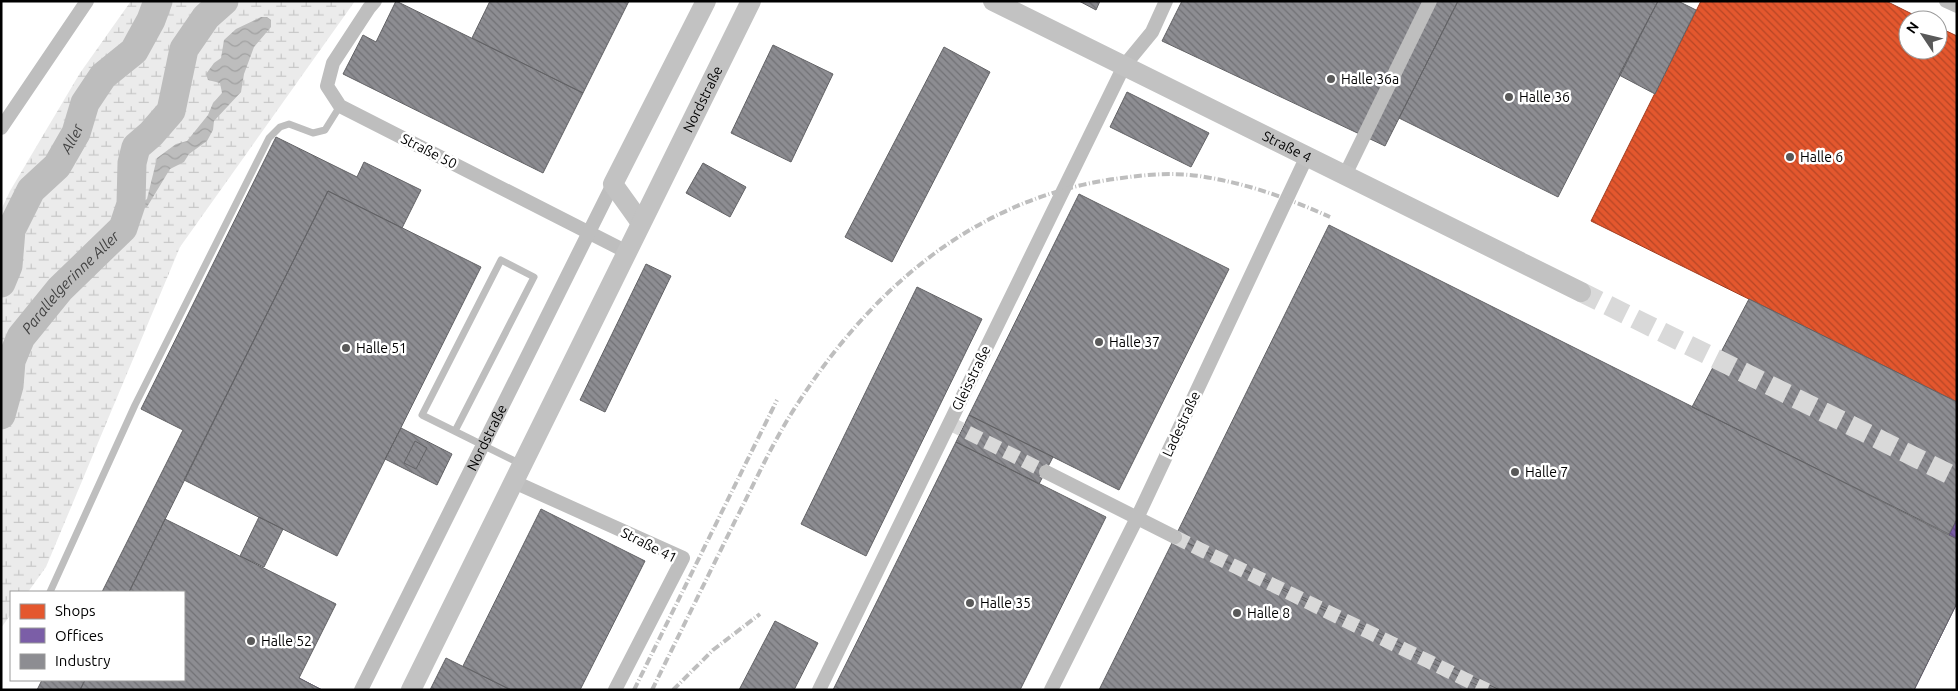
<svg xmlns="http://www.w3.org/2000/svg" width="1958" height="691" font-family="Ubuntu,sans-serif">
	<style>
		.wetland { fill: url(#wetland-marsh) }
		.water { fill: url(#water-waves) }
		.shops { fill: url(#shops-back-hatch); stroke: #a03d20 }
		.offices { fill: url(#offices-back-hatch); stroke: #564275 }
		.industry { fill: url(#industry-back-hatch); stroke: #636366 }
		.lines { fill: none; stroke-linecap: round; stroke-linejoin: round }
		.river { stroke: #bdbdbd; stroke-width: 29 }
		.street-tunnel { stroke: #d9d9d9; stroke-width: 14; stroke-dasharray: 14 7; stroke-linecap: butt }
		.secondary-tunnel { stroke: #d9d9d9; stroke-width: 20; stroke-dasharray: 20 10; stroke-linecap: butt }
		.lane { stroke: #bebebe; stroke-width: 7 }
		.street { stroke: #bebebe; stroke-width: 14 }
		.secondary { stroke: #c2c2c2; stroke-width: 20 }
		.rail { stroke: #bebebe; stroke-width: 4; stroke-dasharray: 8 2.5 1 2.5; stroke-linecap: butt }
		.poi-dot { fill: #595959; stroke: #fff; stroke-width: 2 }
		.labels { text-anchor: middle; stroke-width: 5; stroke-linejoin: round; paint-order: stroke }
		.poi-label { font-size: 14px; fill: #000; stroke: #fff; text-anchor: start }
		.street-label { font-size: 14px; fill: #000; stroke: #fff }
		.water-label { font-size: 15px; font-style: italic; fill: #424242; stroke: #fff }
	</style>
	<defs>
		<pattern id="wetland-marsh" width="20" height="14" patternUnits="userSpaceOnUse" patternTransform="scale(1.25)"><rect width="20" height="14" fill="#ebebeb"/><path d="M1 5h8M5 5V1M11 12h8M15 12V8" fill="none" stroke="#c8c8c8"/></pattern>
		<pattern id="water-waves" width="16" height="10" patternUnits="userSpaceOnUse" patternTransform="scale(1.25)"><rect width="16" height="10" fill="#bdbdbd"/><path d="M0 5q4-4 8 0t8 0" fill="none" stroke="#a1a1a1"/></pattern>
		<pattern id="shops-back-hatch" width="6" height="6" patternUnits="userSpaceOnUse" patternTransform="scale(1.25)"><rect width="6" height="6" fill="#e4572e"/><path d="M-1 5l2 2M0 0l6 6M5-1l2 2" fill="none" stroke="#b64625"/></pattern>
		<pattern id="offices-back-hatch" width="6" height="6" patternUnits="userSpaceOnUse" patternTransform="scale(1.25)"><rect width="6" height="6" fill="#7b5ea7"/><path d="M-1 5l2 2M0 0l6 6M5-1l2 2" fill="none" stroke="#624b86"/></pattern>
		<pattern id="industry-back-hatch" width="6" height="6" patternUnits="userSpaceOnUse" patternTransform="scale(1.25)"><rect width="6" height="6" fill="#8d8d92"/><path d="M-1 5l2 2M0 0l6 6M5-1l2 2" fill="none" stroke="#717175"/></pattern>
	</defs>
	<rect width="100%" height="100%" fill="#fff"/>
	<path class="wetland" d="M131,1h224l-175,246 -134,320 -18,25h-17v22l-10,14v-418l9,-19 70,-118z"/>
	<path class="water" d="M261,17h6l4,3v7l-17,20 -10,27 -3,18 -27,29 -1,9 -6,11 -18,13 -5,8 -14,7 -23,38 -8,2 -8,-5h9l7,-5 10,-41 19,-14 11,-3 21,-26 5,-12 9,-10 -2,-10 -12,-3 -2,-6 8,-11 7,-5 3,-18 12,-11z"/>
	<path class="shops" d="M1701,1h185l38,19h-16v30h30v-23l19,9v366l-366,-181z"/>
	<path class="offices" d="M1957,519v84l-43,87h-42z
		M256,657l43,21 23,12h-83z"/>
	<path class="industry" d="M396,1l187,92 -40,80 -200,-99 20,-39 13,7z
		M490,1h139l-46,92 -111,-55z
		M1079,1h21l-4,9z
		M1182,1h276l-73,145 -223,-105z
		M1458,1h200l-100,196 -159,-79z
		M1658,1h20l18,9 -41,84 -36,-19z
		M773,45l60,29 -42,88 -60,-29z
		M944,47l46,25 -98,190 -47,-25z
		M1127,92l82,41 -18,34 -81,-40z
		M276,137l81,40 7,-15 57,28 -19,38 -74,-37 -199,401h-27l81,-162 -42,-21z
		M703,163l43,24 -16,30 -44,-24z
		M328,191l153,76 -144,289 -153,-76z
		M1079,194l150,75 -110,221 -150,-75z
		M1329,225l628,314v64l-43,87h-427l-312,-153z
		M646,264l25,12 -66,136 -25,-12z
		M917,287l65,32 -116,237 -65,-32z
		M1749,299l208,103v117l-8,15 -257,-127z
		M969,415l84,42 -14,27 -83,-42z
		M401,428l51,26 -15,31 -52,-26z
		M415,441l12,7 -11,21 -12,-6z
		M956,442l150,75 -86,173h-187z
		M541,509l104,52 -65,129h-69l-48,-24z
		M259,517l24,12 -19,38 -24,-11z
		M165,519l171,85 -37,74 23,12h-242l5,-10h99v-88h-55z
		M1175,537l325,153h-401z
		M775,621l43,22 -24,47h-55z
		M446,658l14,7 51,25h-81z
		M42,680h43l-5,10h-43z"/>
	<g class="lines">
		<g class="river">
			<path id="s1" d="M1,283l7,-17 3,-36 20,-40 26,-24 19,-33 9,-30 18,-27 31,-25 17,-31 7,-19"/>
			<path id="s2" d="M1,415l8,-29 2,-25 10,-24 39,-48 63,-61 8,-24 1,-41 4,-16 15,-13 20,-23 13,-62 22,-32 18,-16"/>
		</g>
		<path class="street-tunnel" d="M949,423l97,49
			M1175,537l312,153"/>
		<path class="secondary-tunnel" d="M1581,292l376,186"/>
		<path class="lane" d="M455,431l79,-154 -33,-17 -79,155c33,16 66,33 99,49
			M50,592l85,-187 134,-267 11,-11 9,-3 24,9 12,-3 15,-24"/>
		<g class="street">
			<path d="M375,1l-6,7 -36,55 -6,23 13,20 287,146"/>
			<path d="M1946,1l11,5"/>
			<path d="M1,128l86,-127"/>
			<path d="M1345,175l85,-174"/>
			<path d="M1046,472l129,65"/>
			<path d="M512,481l171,77 -68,132"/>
			<path id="s3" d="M361,690l252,-506"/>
			<path d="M819,690l305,-624 28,-34 14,-31"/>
			<path d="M1051,690l86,-172 170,-362"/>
		</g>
		<g class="secondary">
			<path id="s4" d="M993,1l588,291"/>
			<path d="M641,223l-28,-39 93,-183"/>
			<path id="s5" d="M411,690l340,-689"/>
		</g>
		<path class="rail" d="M634,690l143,-290
			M652,690c28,-57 56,-114 84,-171 18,-35 34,-71 55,-105 75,-120 179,-214 323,-235 28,-4 57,-7 85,-3 47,7 89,22 131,41
			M673,690l40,-40 47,-36"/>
	</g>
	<g class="poi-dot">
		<circle cx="1331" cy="79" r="5"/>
		<circle cx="1509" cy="97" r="5"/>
		<circle cx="1790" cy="157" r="5"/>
		<circle cx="1099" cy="342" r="5"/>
		<circle cx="346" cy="348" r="5"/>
		<circle cx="1515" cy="472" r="5"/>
		<circle cx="970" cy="603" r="5"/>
		<circle cx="1237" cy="613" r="5"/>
		<circle cx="251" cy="641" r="5"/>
	</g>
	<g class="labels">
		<g class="poi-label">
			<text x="1341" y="84">Halle 36a</text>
			<text x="1519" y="102">Halle 36</text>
			<text x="1800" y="162">Halle 6</text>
			<text x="1109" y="347">Halle 37</text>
			<text x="356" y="353">Halle 51</text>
			<text x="1525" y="477">Halle 7</text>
			<text x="980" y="608">Halle 35</text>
			<text x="1247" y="618">Halle 8</text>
			<text x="261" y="646">Halle 52</text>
		</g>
		<g class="street-label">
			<text dy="5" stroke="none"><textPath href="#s5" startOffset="659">Nordstraße</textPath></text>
			<text dy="5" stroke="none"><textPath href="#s4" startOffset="328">Straße 4</textPath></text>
			<text transform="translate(429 151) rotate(27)" y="5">Straße 50</text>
			<text transform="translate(971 378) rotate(-64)" y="5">Gleisstraße</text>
			<text transform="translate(1181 424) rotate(-65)" y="5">Ladestraße</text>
			<text dy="5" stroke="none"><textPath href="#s3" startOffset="282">Nordstraße</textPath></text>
			<text transform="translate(649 545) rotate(27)" y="5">Straße 41</text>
		</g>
		<g class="water-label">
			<text dy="5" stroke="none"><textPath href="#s1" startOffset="166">Aller</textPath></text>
			<text dy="5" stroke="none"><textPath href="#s2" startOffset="155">Parallelgerinne Aller</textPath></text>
		</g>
	</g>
	<rect width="1958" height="691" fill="none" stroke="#000000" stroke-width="5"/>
	<rect x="10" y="591" width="175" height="90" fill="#ffffff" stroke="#999999"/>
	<rect x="20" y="604" width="25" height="15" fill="#e4572e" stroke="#999999"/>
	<text x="55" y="616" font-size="15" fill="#000000">Shops</text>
	<rect x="20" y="628" width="25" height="15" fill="#7b5ea7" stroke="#999999"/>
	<text x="55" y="641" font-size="15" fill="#000000">Offices</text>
	<rect x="20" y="654" width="25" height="15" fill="#8d8d92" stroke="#999999"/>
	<text x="55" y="666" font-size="15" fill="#000000">Industry</text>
	<g transform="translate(1923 35) rotate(305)"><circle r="24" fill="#ffffff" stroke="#999999"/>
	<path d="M0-4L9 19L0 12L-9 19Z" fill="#595959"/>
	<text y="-8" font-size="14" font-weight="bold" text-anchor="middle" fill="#000000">N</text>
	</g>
</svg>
